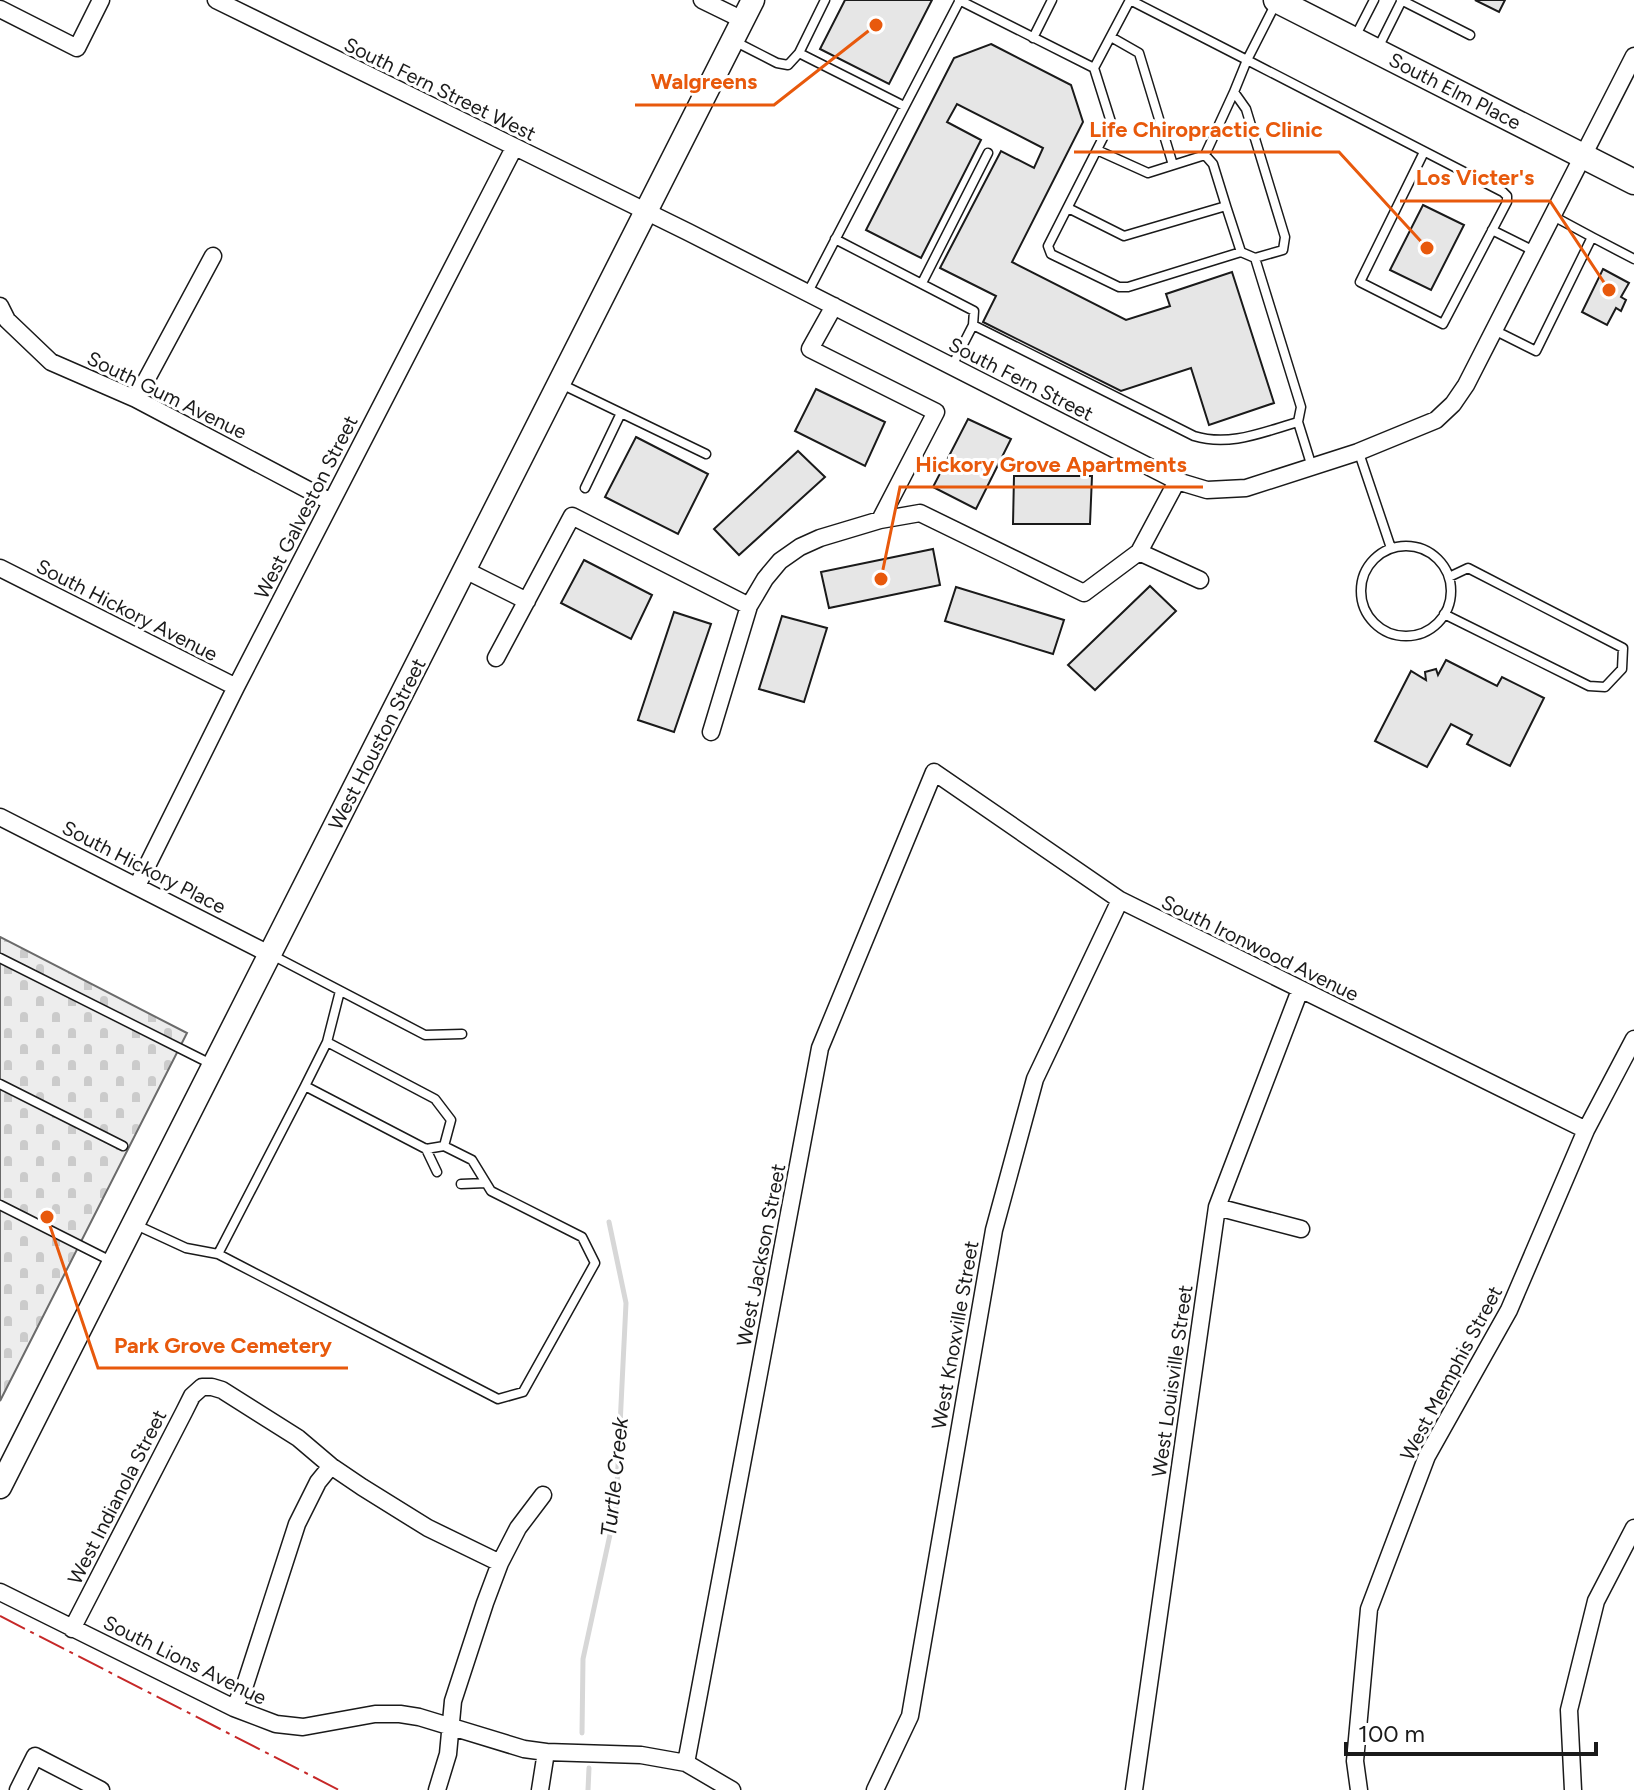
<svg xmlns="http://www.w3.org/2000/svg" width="1634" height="1790" font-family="Figtree,sans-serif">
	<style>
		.cemetery { fill: url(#cemetery-stones); stroke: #6a6a6a; stroke-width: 2 }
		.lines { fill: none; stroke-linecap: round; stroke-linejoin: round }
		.stream { stroke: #d7d7d7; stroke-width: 5 }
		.building { fill: #e6e6e6; stroke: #1a1a1a; stroke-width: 2 }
		.service-casing { stroke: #1a1a1a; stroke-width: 11 }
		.minor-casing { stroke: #1a1a1a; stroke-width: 19 }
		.secondary-casing { stroke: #1a1a1a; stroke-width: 25 }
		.primary-casing { stroke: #1a1a1a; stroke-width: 27 }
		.service { stroke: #fff; stroke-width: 8 }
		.minor { stroke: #fff; stroke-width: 16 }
		.secondary { stroke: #fff; stroke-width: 22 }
		.primary { stroke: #fff; stroke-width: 24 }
		.power { stroke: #c62828; stroke-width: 2; stroke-dasharray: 28 6 4 6; stroke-linecap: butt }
		.labels { text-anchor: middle; stroke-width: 6; stroke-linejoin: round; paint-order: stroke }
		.street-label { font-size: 20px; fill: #1a1a1a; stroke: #fff }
		.water-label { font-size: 22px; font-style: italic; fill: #1a1a1a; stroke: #fff }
		.leader { fill: none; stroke: #e8590c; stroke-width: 3 }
		.callout-dot { fill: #e8590c; stroke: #fff; stroke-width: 3 }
		.callout-label { font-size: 22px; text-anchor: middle; font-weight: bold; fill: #e8590c; stroke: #fff; stroke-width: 6; stroke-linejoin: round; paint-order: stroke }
	</style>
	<defs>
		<pattern id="cemetery-stones" width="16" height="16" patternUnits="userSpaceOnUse" patternTransform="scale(2)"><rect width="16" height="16" fill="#ededed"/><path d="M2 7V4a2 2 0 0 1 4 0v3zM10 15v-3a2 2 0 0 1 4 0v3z" fill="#cbcbcb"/></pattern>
	</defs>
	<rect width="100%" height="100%" fill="#fff"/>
	<path class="cemetery" d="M0,937l187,96 -187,368z"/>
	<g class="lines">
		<path class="stream" d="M582,1733l1,-74 33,-152 10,-204 -17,-81
			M588,1790l1,-22"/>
	</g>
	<path class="building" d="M845,0h87l-43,84 -69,-35z
		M1475,0h30l-6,12z
		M991,44l80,41 12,37 -71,140 114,58 44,-14 -4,-12 66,-22 42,131 -65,22 -18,-57 -70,23 -138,-69 13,-26 -56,-28 61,-117 33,17 9,-20 -86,-44 -10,18 34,18 -60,118 -55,-28 88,-172z
		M1423,205l41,20 -33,65 -41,-20z
		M1603,269l26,14 -8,14 5,3 -5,11 -5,-3 -9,17 -25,-13z
		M816,389l69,33 -20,44 -70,-35z
		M968,419l43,20 -35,70 -43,-22z
		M636,437l72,37 -30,60 -73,-37z
		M798,451l27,26 -86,78 -25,-26z
		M1014,476h78l-2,48h-77z
		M933,549l7,36 -111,23 -8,-36z
		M584,560l68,35 -21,44 -70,-36z
		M1150,586l26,25 -81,79 -27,-25z
		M956,587l108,33 -11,34 -108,-33z
		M674,612l37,12 -37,108 -36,-12z
		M782,616l45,12 -23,74 -45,-13z
		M1446,660l51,26 5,-9 42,21 -34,68 -43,-22 5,-9 -21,-11 -24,43 -52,-26 36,-70 15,9 -1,-8 11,-3 2,6z"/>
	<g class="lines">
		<g class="service-casing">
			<path id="service" d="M959,0l135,68 17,54 -63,124 3,8 68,33h9l113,-35 14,6 46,149 -3,15
				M1130,0l117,60 29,-57
				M1401,0l69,35
				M1111,37l28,16 34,112
				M1033,38l19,-38
				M1354,39l20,-39
				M734,41l43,22 11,2 11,-12 26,-53
				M1377,50l25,-50
				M799,53l105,53
				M1094,68l36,-68
				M1097,150l51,23 57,-18 29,-63
				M1226,206l15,46
				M1068,208l56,28 102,-30 -13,-42 -8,-9
				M1492,230l42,21
				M1592,237l42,22
				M835,239l139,72 -1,14 -21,41
				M1255,258l28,-8 2,-13 -39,-128 -12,-17 13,-32 256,132 4,4v6l-64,122 -83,-42 64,-130
				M922,283l66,-130
				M808,292l152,-292
				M973,325l221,111c36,11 69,-4 104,-14l14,45
				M1494,330l42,21 56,-114 -39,-21
				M561,384l145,70
				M1359,453l32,95
				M585,488l36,-75
				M1361 591a45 45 0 1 1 90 0a45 45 0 1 1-90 0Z
				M1444,614l145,72 16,1 17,-18 1,-21 -155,-80 -19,9
				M270,954l155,81 37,-1
				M0,958l213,107
				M327,1042l-22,44 121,63 18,-3 7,-26 -16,-21 -108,-57 13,-51
				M0,1084l123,62
				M426,1149l11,23
				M461,1184l25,-1
				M0,1205l113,57
				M134,1224l52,24 32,6 280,145 25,-7 72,-129 -13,-26 -91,-46 -19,-31 -28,-14
				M218,1254l87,-168"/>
		</g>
		<g class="minor-casing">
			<path id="minor" d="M216,0l472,232 489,249 30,9 39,-2 112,-36 78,-32 17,-16 13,-19 168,-329
				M702,0l41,20
				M0,9l77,39 24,-48
				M0,306l7,14 44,42 85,37 195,103
				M834,306l-24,43 126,63 -56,108
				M136,399l77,-143
				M1139,552l61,28
				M0,568l236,119
				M465,570l62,31
				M749,606l16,-27 15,-18 20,-14 20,-9 60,-18 40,-7 164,80 55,-41 38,-71
				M496,658l76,-142 177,90 -38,126
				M0,817l269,137
				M137,886l99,-199 278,-539
				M1217,1207l84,22
				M0,1592l234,116 42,16 27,3 72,-13h25l19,3 105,32 22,3 95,3 45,8 46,27
				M72,1629l112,-217 8,-16 10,-9h10l10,3 76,48 33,28 31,21 66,41 72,35
				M234,1708l11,-23 52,-161 21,-42 13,-16
				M686,1763l134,-715 114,-276 186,128 466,230
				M18,1790l17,-34 66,34
				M437,1790l11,-36 5,-53 32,-98 15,-40 18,-35 25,-33
				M540,1790l6,-38
				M875,1790l35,-74 84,-486 41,-151 85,-179
				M1134,1790l83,-583 83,-217
				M1359,1790l-4,-29 14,-152 58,-153 82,-146 77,-180 48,-91
				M1573,1790l-4,-80 27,-109 38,-73"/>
		</g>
		<g class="secondary-casing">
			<path id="secondary" d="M0,1487l753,-1487"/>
		</g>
		<g class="primary-casing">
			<path id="primary" d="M1276,0l358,182"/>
		</g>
		<use href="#service" class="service"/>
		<use href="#minor" class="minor"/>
		<use href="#secondary" class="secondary"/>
		<use href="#primary" class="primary"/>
		<path class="power" d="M0,1616l339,174"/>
	</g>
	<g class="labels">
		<g class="street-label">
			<text transform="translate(440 89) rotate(26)" y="7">South Fern Street West</text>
			<text transform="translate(1455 91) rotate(27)" y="7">South Elm Place</text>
			<text transform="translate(1021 379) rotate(27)" y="7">South Fern Street</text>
			<text transform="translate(167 395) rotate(26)" y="7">South Gum Avenue</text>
			<text transform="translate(306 507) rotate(-63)" y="7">West Galveston Street</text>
			<text transform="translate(127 610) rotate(27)" y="7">South Hickory Avenue</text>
			<text transform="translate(377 744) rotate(-63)" y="7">West Houston Street</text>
			<text transform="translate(144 867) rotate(27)" y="7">South Hickory Place</text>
			<text transform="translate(1260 948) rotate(26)" y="7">South Ironwood Avenue</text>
			<text transform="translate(761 1255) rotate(-79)" y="7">West Jackson Street</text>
			<text transform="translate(955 1335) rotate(-80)" y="7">West Knoxville Street</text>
			<text transform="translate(1451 1373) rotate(-62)" y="7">West Memphis Street</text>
			<text transform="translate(1172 1381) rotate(-82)" y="7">West Louisville Street</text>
			<text transform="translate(117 1497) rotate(-63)" y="7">West Indianola Street</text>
			<text transform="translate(185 1660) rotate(26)" y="7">South Lions Avenue</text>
		</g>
		<g class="water-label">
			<text transform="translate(614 1477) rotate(-84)" y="8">Turtle Creek</text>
		</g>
	</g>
	<path class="leader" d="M876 25L774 105H635M1427 248L1339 152H1074M1609 290L1550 201H1400M881 579L900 487H1203M47 1217L98 1368H348"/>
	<g class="callout-dot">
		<circle cx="876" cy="25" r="8"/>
		<circle cx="1427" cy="248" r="8"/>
		<circle cx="1609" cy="290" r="8"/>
		<circle cx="881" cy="579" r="8"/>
		<circle cx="47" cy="1217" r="8"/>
	</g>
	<g class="callout-label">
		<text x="704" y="89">Walgreens</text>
		<text x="1206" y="137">Life Chiropractic Clinic</text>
		<text x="1475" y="185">Los Victer's</text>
		<text x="1051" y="472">Hickory Grove Apartments</text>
		<text x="223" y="1353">Park Grove Cemetery</text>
	</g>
	<path d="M1346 1742v12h250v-12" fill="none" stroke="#1a1a1a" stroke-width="4"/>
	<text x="1358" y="1742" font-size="24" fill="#1a1a1a" stroke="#ffffff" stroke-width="6" paint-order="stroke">100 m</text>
</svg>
